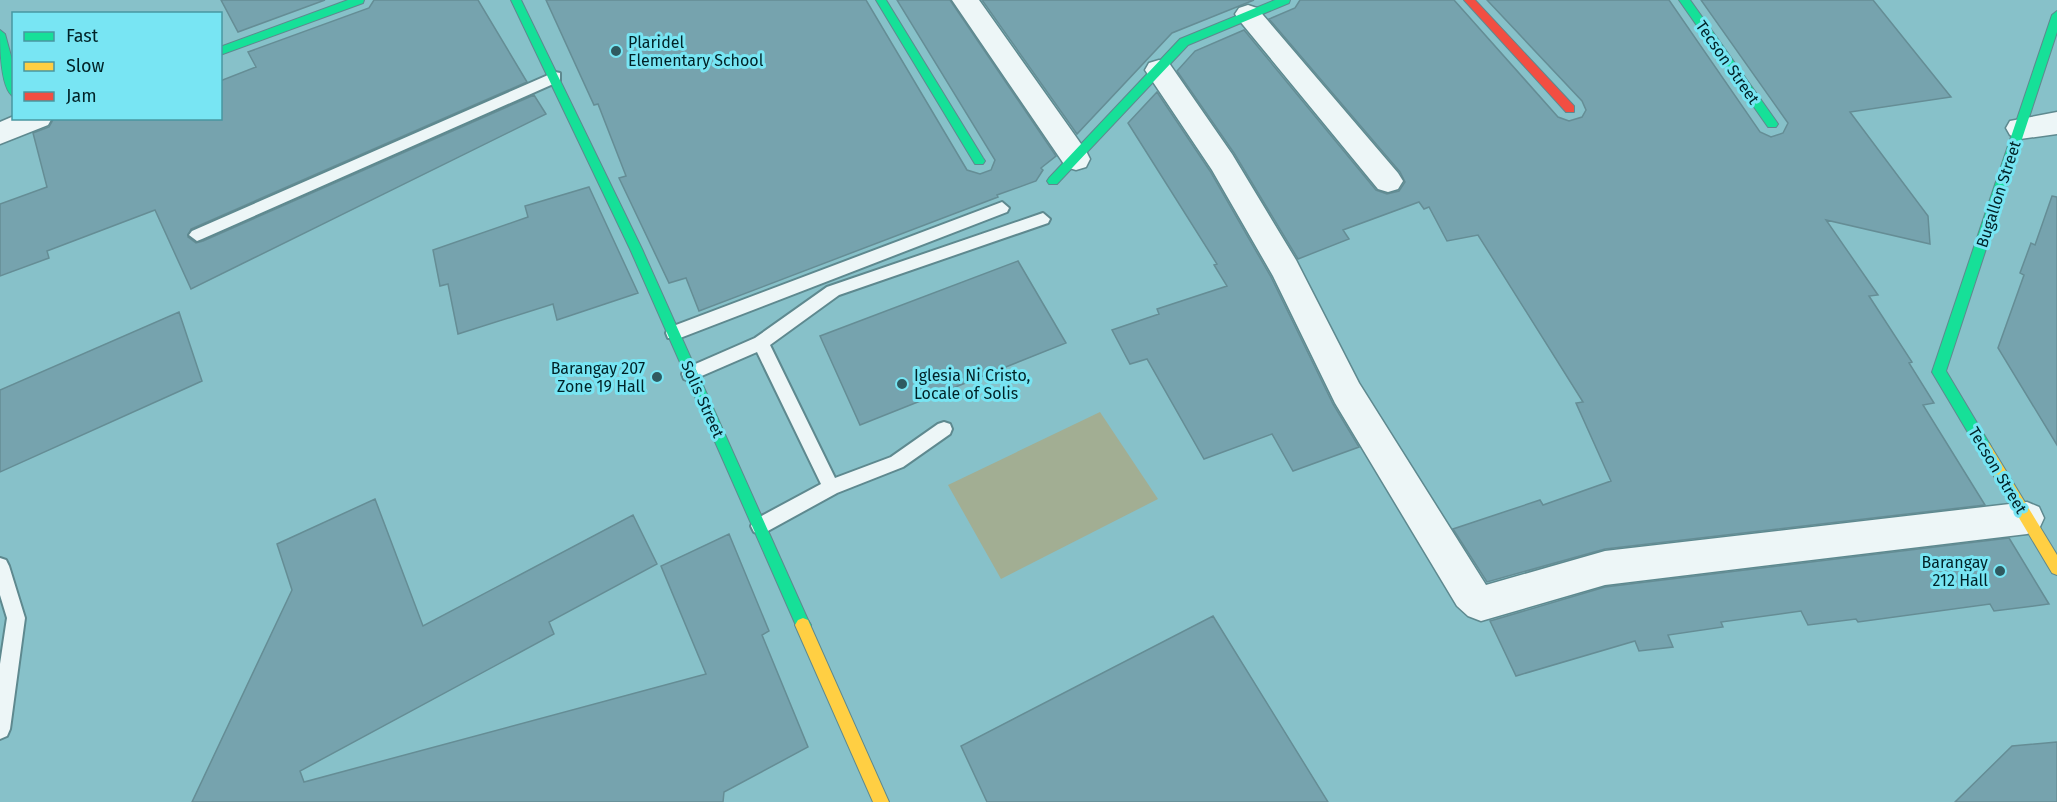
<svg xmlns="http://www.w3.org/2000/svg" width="2057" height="802" font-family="'Fira Sans',sans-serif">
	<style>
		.green { fill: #a2ae93 }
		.building { fill: #76a3ae; stroke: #658d95; stroke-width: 1.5 }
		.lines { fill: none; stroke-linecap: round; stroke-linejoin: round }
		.lane-casing { stroke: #5e898f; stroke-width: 4 }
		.street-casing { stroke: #5e898f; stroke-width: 3 }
		.fast-casing { stroke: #5e898f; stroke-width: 2 }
		.slow-casing { stroke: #5e898f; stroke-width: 2 }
		.jam-casing { stroke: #5e898f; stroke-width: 2 }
		.lane { fill: #edf6f7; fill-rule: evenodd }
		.street { fill: #edf6f7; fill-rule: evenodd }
		.fast { fill: #16e098; fill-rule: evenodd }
		.slow { fill: #ffcf43; fill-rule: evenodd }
		.jam { fill: #f24e42; fill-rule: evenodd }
		.poi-dot { fill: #2f5a60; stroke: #78e5f3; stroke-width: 2 }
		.labels { text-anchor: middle; stroke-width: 6; stroke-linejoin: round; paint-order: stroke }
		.poi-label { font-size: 16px; fill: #002227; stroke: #78e5f3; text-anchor: start }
		.street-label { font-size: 16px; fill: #002227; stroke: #78e5f3 }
	</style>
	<rect width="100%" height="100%" fill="#87c1c9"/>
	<path class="green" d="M1100,412l58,87 -157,80 -53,-94z"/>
	<path class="building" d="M221,0h104l-87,32z
		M374,0h104l49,82 -336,147 -3,8 8,6 7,-2 331,-146 12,19 -355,175 -36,-79 -108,41 2,7 -49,18v-72l47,-17 -14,-54 16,-6 5,-9h166v-37l36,-14 -8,-15 121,-44z
		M546,0h320l101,170 13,4 11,-4 4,-10 -98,-160h53l106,156 -15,12 2,2 -7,11 -39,14 1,2 -299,114 -13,-33 -17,5 -50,-105 7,-2 -28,-72 -4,1z
		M982,0h272l-82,33 -95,101z
		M1300,0h154l104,117 11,4 13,-4 4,-7 -4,-9 -95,-101h182l91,132 11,5 12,-4 5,-10 -87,-123h172l78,97 -101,15 78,104 2,28 -104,-24 52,75 -9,1 43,66 -3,1 25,40 -11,2 62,100 -380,44 -118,33 -34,-53 87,-29 3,5 68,-24 -35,-78 7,-1 -105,-167 -31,6 -18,-34 -5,2 -5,-7 -76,28 6,9 -51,20 -64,-106 -57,-82 18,-20 49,-21 132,160 11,4 12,-3 6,-9 -5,-10 -131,-153 26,-11z
		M1157,92l53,79 61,106 62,127 26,43 -66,24 -21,-37 -68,25 -57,-100 -17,5 -18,-34 47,-16 -2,-5 70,-23 -13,-21 3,-1 -89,-141z
		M589,187l49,106 -81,27 -4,-16 -95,30 -10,-50 -8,2 -7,-36 95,-33 -3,-11z
		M2052,196l5,1v248l-59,-97 26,-73 -4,-2 11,-30 4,2z
		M1018,261l48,82 -206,82 -40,-89z
		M179,312l23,69 -202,91v-82z
		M375,499l48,127 210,-111 24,49 -108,58 5,12 -254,137 4,11 402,-108 -45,-108 68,-32 40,97 -7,4 46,112 -84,45 -1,10h-531l100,-212 -15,-46z
		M2009,538l40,66 -55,7 -4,-7 -132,18 -2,-3 -48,6 -7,-14 -80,11 2,5 -55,8 5,12 -34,4 -4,-10 -119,35 -26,-55 115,-34z
		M1213,616l115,186h-341l-26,-56z
		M2057,742v60h-102l57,-56z"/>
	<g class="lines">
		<g class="lane-casing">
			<path id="lane" d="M555,72l5,1v8l-358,158 -5,2 -8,-6 3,-4z
				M1002,202l7,6 -2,4 -327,126h-12l-2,-5 2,-5z
				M1043,213l7,6 -2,4 -209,72 -69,50 65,133 56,-21 47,-33 6,-2 6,2 2,5 -2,5 -47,33 -66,26 -71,39 -6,2 -6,-2 -3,-6 3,-6 67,-36 -64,-132 -67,29 -6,-2 -2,-5 2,-5 71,-31 72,-51z
				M0,558l6,2 3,6 16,52 -15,111 -3,7 -7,3v-75l7,-46 -7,-23z"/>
		</g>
		<g class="street-casing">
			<path id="street" d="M952,0h27l107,151 4,8 -4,8 -10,3 -10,-3z
				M1248,5l9,3 141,165 5,8 -5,8 -10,3 -10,-3 -139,-169 -4,-6 4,-6z
				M1159,60l10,3 63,91 64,106 63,123 127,202 119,-34 422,-49 12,5 5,11 -5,11 -12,5 -422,51 -124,36 -13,-5 -11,-10 -122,-203 -62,-127 -61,-106 -67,-100 4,-7z
				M2057,112v22l-37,5 -10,-4 -4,-7 4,-7z
				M14,116v2h38l-4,7 -48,19v-22z"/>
		</g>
		<g class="fast-casing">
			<path id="fast" d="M348,0h16l-1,3 -143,52v-8z
				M511,0h10l121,249 166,371 3,5 -3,5 -5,2 -5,-2 -168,-381z
				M876,0h10l97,158 2,3 -2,3h-8z
				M1275,0h15l-1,3 -101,42 -131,139h-8l-2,-3 2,-3 131,-139z
				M1679,0h11l86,121 2,3 -2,3h-8z
				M2057,11v21l-111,339 43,72 2,4 -2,4 -5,2 -5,-2 -47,-79 120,-357z
				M0,30l5,4 9,33v30c-14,-7 -14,-52 -14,-67z"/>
		</g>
		<g class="slow-casing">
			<path id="slow" d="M1984,441l5,2 68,112v20l-5,-2 -73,-122 -2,-4 2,-4z
				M803,618l5,2 81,182h-16l-78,-177 3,-5z"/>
		</g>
		<g class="jam-casing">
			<path id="jam" d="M1464,0h11l99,106v6h-8z"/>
		</g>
		<use href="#lane" class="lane"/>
		<use href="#street" class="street"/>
		<use href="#fast" class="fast"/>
		<use href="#slow" class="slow"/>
		<use href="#jam" class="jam"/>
	</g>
	<g class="poi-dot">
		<circle cx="616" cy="51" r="6"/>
		<circle cx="657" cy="377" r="6"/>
		<circle cx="902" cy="384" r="6"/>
		<circle cx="2000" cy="571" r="6"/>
	</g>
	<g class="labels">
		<g class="poi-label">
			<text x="628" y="48">Plaridel<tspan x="628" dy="18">Elementary School</tspan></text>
			<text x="645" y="374" text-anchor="end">Barangay 207<tspan x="645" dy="18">Zone 19 Hall</tspan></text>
			<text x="914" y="381">Iglesia Ni Cristo,<tspan x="914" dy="18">Locale of Solis</tspan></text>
			<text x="1988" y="568" text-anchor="end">Barangay<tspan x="1988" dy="18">212 Hall</tspan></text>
		</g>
		<g class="street-label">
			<text transform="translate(1728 62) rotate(55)" y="6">Tecson Street</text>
			<text transform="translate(1998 194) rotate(-72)" y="6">Bugallon Street</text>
			<text transform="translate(703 399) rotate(66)" y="6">Solis Street</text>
			<text transform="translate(1998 470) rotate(59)" y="6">Tecson Street</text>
		</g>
	</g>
	<rect x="12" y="12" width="210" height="108" fill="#78e5f3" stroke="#4897a1" stroke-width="1.5"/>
	<rect x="24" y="32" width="30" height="9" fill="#16e098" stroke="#4897a1" stroke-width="1.5"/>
	<text x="66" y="42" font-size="18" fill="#002227">Fast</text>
	<rect x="24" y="62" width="30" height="9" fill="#ffcf43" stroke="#4897a1" stroke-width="1.5"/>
	<text x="66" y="72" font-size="18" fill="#002227">Slow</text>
	<rect x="24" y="92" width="30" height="9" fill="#f24e42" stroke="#4897a1" stroke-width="1.5"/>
	<text x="66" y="102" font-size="18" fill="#002227">Jam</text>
</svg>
